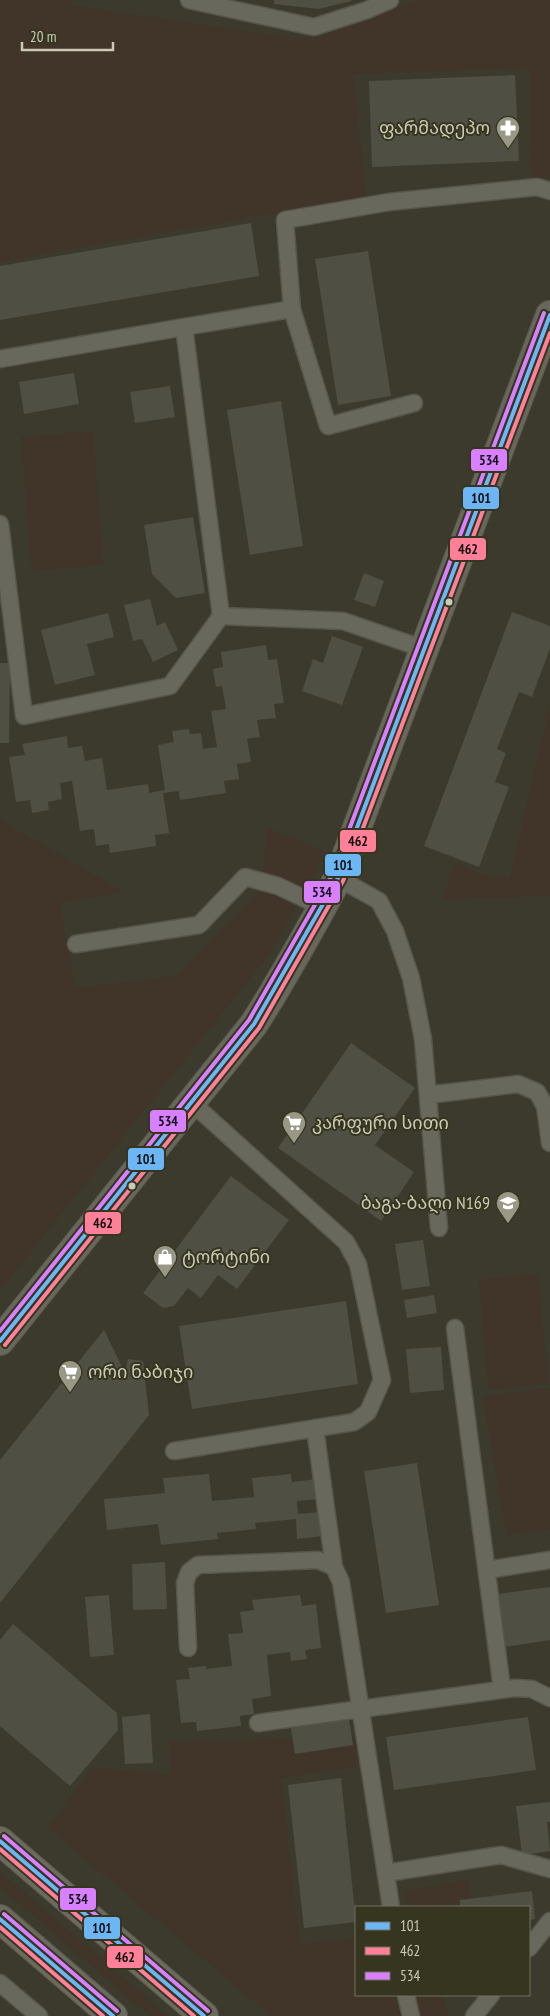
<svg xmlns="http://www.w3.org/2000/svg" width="550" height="2016" font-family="'PT Sans Narrow','Noto Sans Georgian',sans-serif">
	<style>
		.green { fill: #413529 }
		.building { fill: #504f44 }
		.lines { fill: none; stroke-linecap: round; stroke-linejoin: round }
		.lane-casing { stroke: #57564c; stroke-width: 19 }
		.secondary-casing { stroke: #57564c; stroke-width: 30 }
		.primary-casing { stroke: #58574a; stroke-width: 30 }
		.lane { stroke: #69685c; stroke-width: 16 }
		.secondary { stroke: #67675b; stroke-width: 28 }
		.primary { stroke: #6a6a5f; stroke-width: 28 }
		.bus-1-casing { stroke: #36351f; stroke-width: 8 }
		.bus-2-casing { stroke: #36351f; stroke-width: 8 }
		.bus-3-casing { stroke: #36351f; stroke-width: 8 }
		.bus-1 { stroke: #6db6f5; stroke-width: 4 }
		.bus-2 { stroke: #ff8098; stroke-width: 4 }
		.bus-3 { stroke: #d880ff; stroke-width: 4 }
		.bus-dot { fill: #cbcab7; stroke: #36351f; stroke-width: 2 }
		.labels { text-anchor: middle; stroke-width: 4; stroke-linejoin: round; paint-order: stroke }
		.poi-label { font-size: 18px; fill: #cbcab7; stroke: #36351f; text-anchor: start }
		.line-badge { stroke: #36351f; stroke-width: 2 }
		.pale-badge-label { font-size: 14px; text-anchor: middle; font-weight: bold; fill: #111 }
	</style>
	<rect width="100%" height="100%" fill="#3b3a2c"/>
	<path class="green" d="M0,0h71v5l230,34 118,-39h131v177l-18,2 -2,-111 -177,6 13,123 -366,65z
		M93,431l10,134 -71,6 -11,-134z
		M550,705v191l-107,3 13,-36 28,12 26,4z
		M0,820l123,72 -63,11 15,85 101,-12 84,-85 8,-63 55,22 -2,12 -52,92 -269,336z
		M538,1274l10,110 -59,6 -10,-110z
		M550,1388v141l-43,6 -24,-139z
		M355,1737l2,30 -76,11 19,166 56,-6v57h89l3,21h-177l-223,-188 44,-61 78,8 -1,-33z
		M0,1872l168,144h-18l-150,-129z
		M469,1879l3,28h-64l-4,-16z"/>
	<path class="building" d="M274,0h77v1l-32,8 -45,-5z
		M515,75l4,86 -147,6 -3,-86z
		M251,223l8,53 -259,44v-54z
		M368,251l23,145 -53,9 -23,-146z
		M74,373l5,31 -55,10 -5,-32z
		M170,386l5,31 -40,6 -5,-31z
		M281,401l22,145 -53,9 -23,-145z
		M193,517l12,76 -29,5 -24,-24 -8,-49z
		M364,573l20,8 -9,26 -21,-7z
		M150,599l7,27 8,-4 13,28 -25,12 -11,-23 -9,2 -9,-36z
		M512,612l38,14v22l-18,49 -13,-5 -22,57 9,4 -11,29 14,5 -30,80 -55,-21z
		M108,613l6,24 -27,7 8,31 -40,10 -14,-55z
		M332,636l31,11 -21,58 -40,-14 11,-32 10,4z
		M266,645l2,15 9,-1 7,44 -10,1 2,14 -19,2 3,17 -13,2 4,23 -14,2 2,15 -15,2 2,12 -46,7 -1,-9 -16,2 6,40 -14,2 1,11 -46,7 -1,-9 -13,2 -2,-17 -14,2 -8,-50 -12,2 2,16 -14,3 1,8 -17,3 -2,-13 -14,2 -7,-45 16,-2 -3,-11 45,-8 1,12 14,-2 3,15 17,-3 5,32 41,-6 1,9 16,-3 -7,-45 16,-3 -2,-11 17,-2 1,5 11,-1 2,16 14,-2 -6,-36 15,-2 -4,-23 -6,1 -3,-18 10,-2 -2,-15z
		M0,663h10l-1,80h-9z
		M351,1043l64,45 -40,57 39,27 -33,49 -103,-73z
		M231,1176l58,44 -52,69 -19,-14 -17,23 -13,-10 -14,18 -11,2 -20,-15z
		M423,1240l7,46 -28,4 -7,-46z
		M434,1295l3,18 -30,5 -3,-18z
		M346,1301l12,83 -166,25 -13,-83z
		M104,1330l21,43 3,-14 15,2 6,54 -149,188v-143z
		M441,1347l3,43 -34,3 -4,-44z
		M417,1463l22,142 -53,8 -22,-142z
		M209,1474l3,27 42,-4 -2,-19 39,-4 1,8 25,-3 2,20 -22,2 1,13 22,-2 3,24 -26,3 -1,-20 -41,4 1,6 -39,4 1,6 -57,6 -3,-21 -51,6 -3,-31 61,-6 -2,-15z
		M165,1562l2,47 -34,1 -1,-46z
		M550,1587v53l-46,7 -7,-53z
		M109,1595l5,60 -24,2 -5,-60z
		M300,1595l2,11 14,-2 5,44 -16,2 2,9 -16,2 -1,-9 -23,3 4,41 -19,3 2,15 -14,2 1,10 -44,5 -1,-9 -15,1 -5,-43 14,-1 -2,-11 18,-2v3l26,-3 -4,-32 15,-1 -3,-21 14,-2 -2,-10z
		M13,1624l104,89 1,17 -48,56 -70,-60v-86z
		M150,1714l3,49 -28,1 -3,-47z
		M528,1717l8,53 -142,20 -8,-53z
		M349,1719l4,26 -58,9 -4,-26z
		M341,1778l15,144 -52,6 -16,-143z
		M550,1802v20h-3l3,29 -28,4 -6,-49z
		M532,1891l3,28 -6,1v-13h-69v-7z"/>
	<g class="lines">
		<g class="lane-casing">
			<path id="lane" d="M189,0l125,27 53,-17 23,-10
				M292,309l36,117 86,-23
				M184,327l108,-18 -7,-89 104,-18 148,-15 13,4
				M0,359l184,-32 37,289 -51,70 -146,30 -24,-192
				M221,616l122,5 81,28
				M338,878l41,23 16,30 16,47 12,61 16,189
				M76,944l123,-19 46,-48 33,9 44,21
				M428,1095l90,-11 19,8 8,14 5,37
				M455,1328l47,361
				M315,1428l19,139
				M174,1451l180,-29 14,-10 14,-32 -24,-116 -12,-22 -154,-139
				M487,1570l63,-10
				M188,1648l-3,-65 4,-11 9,-7 120,-5 16,7 7,15 50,325
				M258,1723l257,-35 17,1 18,9
				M386,1873l115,-18 49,14
				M529,1948l21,-27
				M0,1983l39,33
				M406,1995l5,21
				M474,2016l17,-21"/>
		</g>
		<g class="secondary-casing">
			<path id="secondary" d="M0,1341l254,-317c30,-47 57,-96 84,-146l212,-563"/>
		</g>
		<g class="primary-casing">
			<path id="primary" d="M0,1841l204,175
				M0,1919l113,97"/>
		</g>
		<use href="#lane" class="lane"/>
		<use href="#secondary" class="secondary"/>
		<use href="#primary" class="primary"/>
		<g class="bus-1-casing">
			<path id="bus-1" d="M0,1341l254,-317 84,-146 212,-563
				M0,1841l204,175
				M0,1919l113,97"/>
		</g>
		<g class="bus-2-casing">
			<path id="bus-2" d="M5,1345l254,-317 84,-147 207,-548
				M0,1849l194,167
				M0,1927l103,89"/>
		</g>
		<g class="bus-3-casing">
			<path id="bus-3" d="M0,1331l249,-311 83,-145 212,-562
				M4,1836l204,175
				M4,1914l113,97"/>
		</g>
		<use href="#bus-1" class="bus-1"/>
		<use href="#bus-2" class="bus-2"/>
		<use href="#bus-3" class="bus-3"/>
	</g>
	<defs>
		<g id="pharmacy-pin" transform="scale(1.25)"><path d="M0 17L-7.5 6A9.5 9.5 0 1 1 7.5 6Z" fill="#999886" stroke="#36351f"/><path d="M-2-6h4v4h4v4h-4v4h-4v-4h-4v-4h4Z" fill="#fff"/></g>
		<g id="supermarket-pin" transform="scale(1.25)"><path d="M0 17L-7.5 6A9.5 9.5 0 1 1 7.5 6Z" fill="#999886" stroke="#36351f"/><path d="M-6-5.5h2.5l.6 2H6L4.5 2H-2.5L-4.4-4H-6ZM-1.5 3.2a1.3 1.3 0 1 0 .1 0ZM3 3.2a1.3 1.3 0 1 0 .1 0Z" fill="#fff"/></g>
		<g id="school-pin" transform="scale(1.25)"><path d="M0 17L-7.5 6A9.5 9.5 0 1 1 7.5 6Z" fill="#999886" stroke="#36351f"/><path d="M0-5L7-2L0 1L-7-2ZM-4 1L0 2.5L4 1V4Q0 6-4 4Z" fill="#fff"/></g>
		<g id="shop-pin" transform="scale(1.25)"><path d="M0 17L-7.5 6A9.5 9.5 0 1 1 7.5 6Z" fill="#999886" stroke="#36351f"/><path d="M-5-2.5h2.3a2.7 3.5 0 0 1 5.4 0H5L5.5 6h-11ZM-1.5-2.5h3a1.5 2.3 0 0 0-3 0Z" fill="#fff"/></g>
	</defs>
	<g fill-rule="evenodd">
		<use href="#pharmacy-pin" x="508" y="128"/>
		<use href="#supermarket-pin" x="294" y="1123"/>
		<use href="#school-pin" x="508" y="1203"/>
		<use href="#shop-pin" x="165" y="1257"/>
		<use href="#supermarket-pin" x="70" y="1372"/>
	</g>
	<g class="bus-dot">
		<circle cx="449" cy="602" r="4.5"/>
		<circle cx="132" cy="1186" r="4.5"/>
	</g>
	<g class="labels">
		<g class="poi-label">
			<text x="490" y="134" text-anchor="end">ფარმადეპო</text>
			<text x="312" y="1129">კარფური სითი</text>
			<text x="490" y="1209" text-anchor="end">ბაგა-ბაღი N169</text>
			<text x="182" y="1263">ტორტინი</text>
			<text x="88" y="1378">ორი ნაბიჯი</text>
		</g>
	</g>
	<g class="line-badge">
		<rect x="470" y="448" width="38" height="24" rx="5" fill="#d880ff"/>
		<rect x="462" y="486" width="38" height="24" rx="5" fill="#6db6f5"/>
		<rect x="449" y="537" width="38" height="24" rx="5" fill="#ff8098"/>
		<rect x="339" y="829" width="38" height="24" rx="5" fill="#ff8098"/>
		<rect x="324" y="853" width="38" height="24" rx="5" fill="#6db6f5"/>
		<rect x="303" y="880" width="38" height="24" rx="5" fill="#d880ff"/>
		<rect x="149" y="1109" width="38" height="24" rx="5" fill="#d880ff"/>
		<rect x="127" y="1147" width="38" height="24" rx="5" fill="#6db6f5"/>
		<rect x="84" y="1211" width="38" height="24" rx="5" fill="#ff8098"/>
		<rect x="59" y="1887" width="38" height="24" rx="5" fill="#d880ff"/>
		<rect x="83" y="1916" width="38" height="24" rx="5" fill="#6db6f5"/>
		<rect x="106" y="1945" width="38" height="24" rx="5" fill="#ff8098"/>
	</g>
	<g class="pale-badge-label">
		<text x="489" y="465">534</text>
		<text x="481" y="503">101</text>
		<text x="468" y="554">462</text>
		<text x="358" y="846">462</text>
		<text x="343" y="870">101</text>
		<text x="322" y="897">534</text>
		<text x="168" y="1126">534</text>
		<text x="146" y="1164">101</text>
		<text x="103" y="1228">462</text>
		<text x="78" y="1904">534</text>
		<text x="102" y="1933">101</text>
		<text x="125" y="1962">462</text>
	</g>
	<rect x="355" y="1906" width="175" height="90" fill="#36351f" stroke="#72715c"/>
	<rect x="365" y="1922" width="25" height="8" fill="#6db6f5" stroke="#72715c"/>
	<text x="400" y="1931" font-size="15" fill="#cbcab7">101</text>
	<rect x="365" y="1947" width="25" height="8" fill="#ff8098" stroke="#72715c"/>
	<text x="400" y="1956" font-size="15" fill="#cbcab7">462</text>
	<rect x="365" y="1972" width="25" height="8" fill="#d880ff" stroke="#72715c"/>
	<text x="400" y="1981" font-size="15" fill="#cbcab7">534</text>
	<path d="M22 42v8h91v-8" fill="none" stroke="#cbcab7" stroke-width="2.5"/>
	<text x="30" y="42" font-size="15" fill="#cbcab7" stroke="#36351f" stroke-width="4" paint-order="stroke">20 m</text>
</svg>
